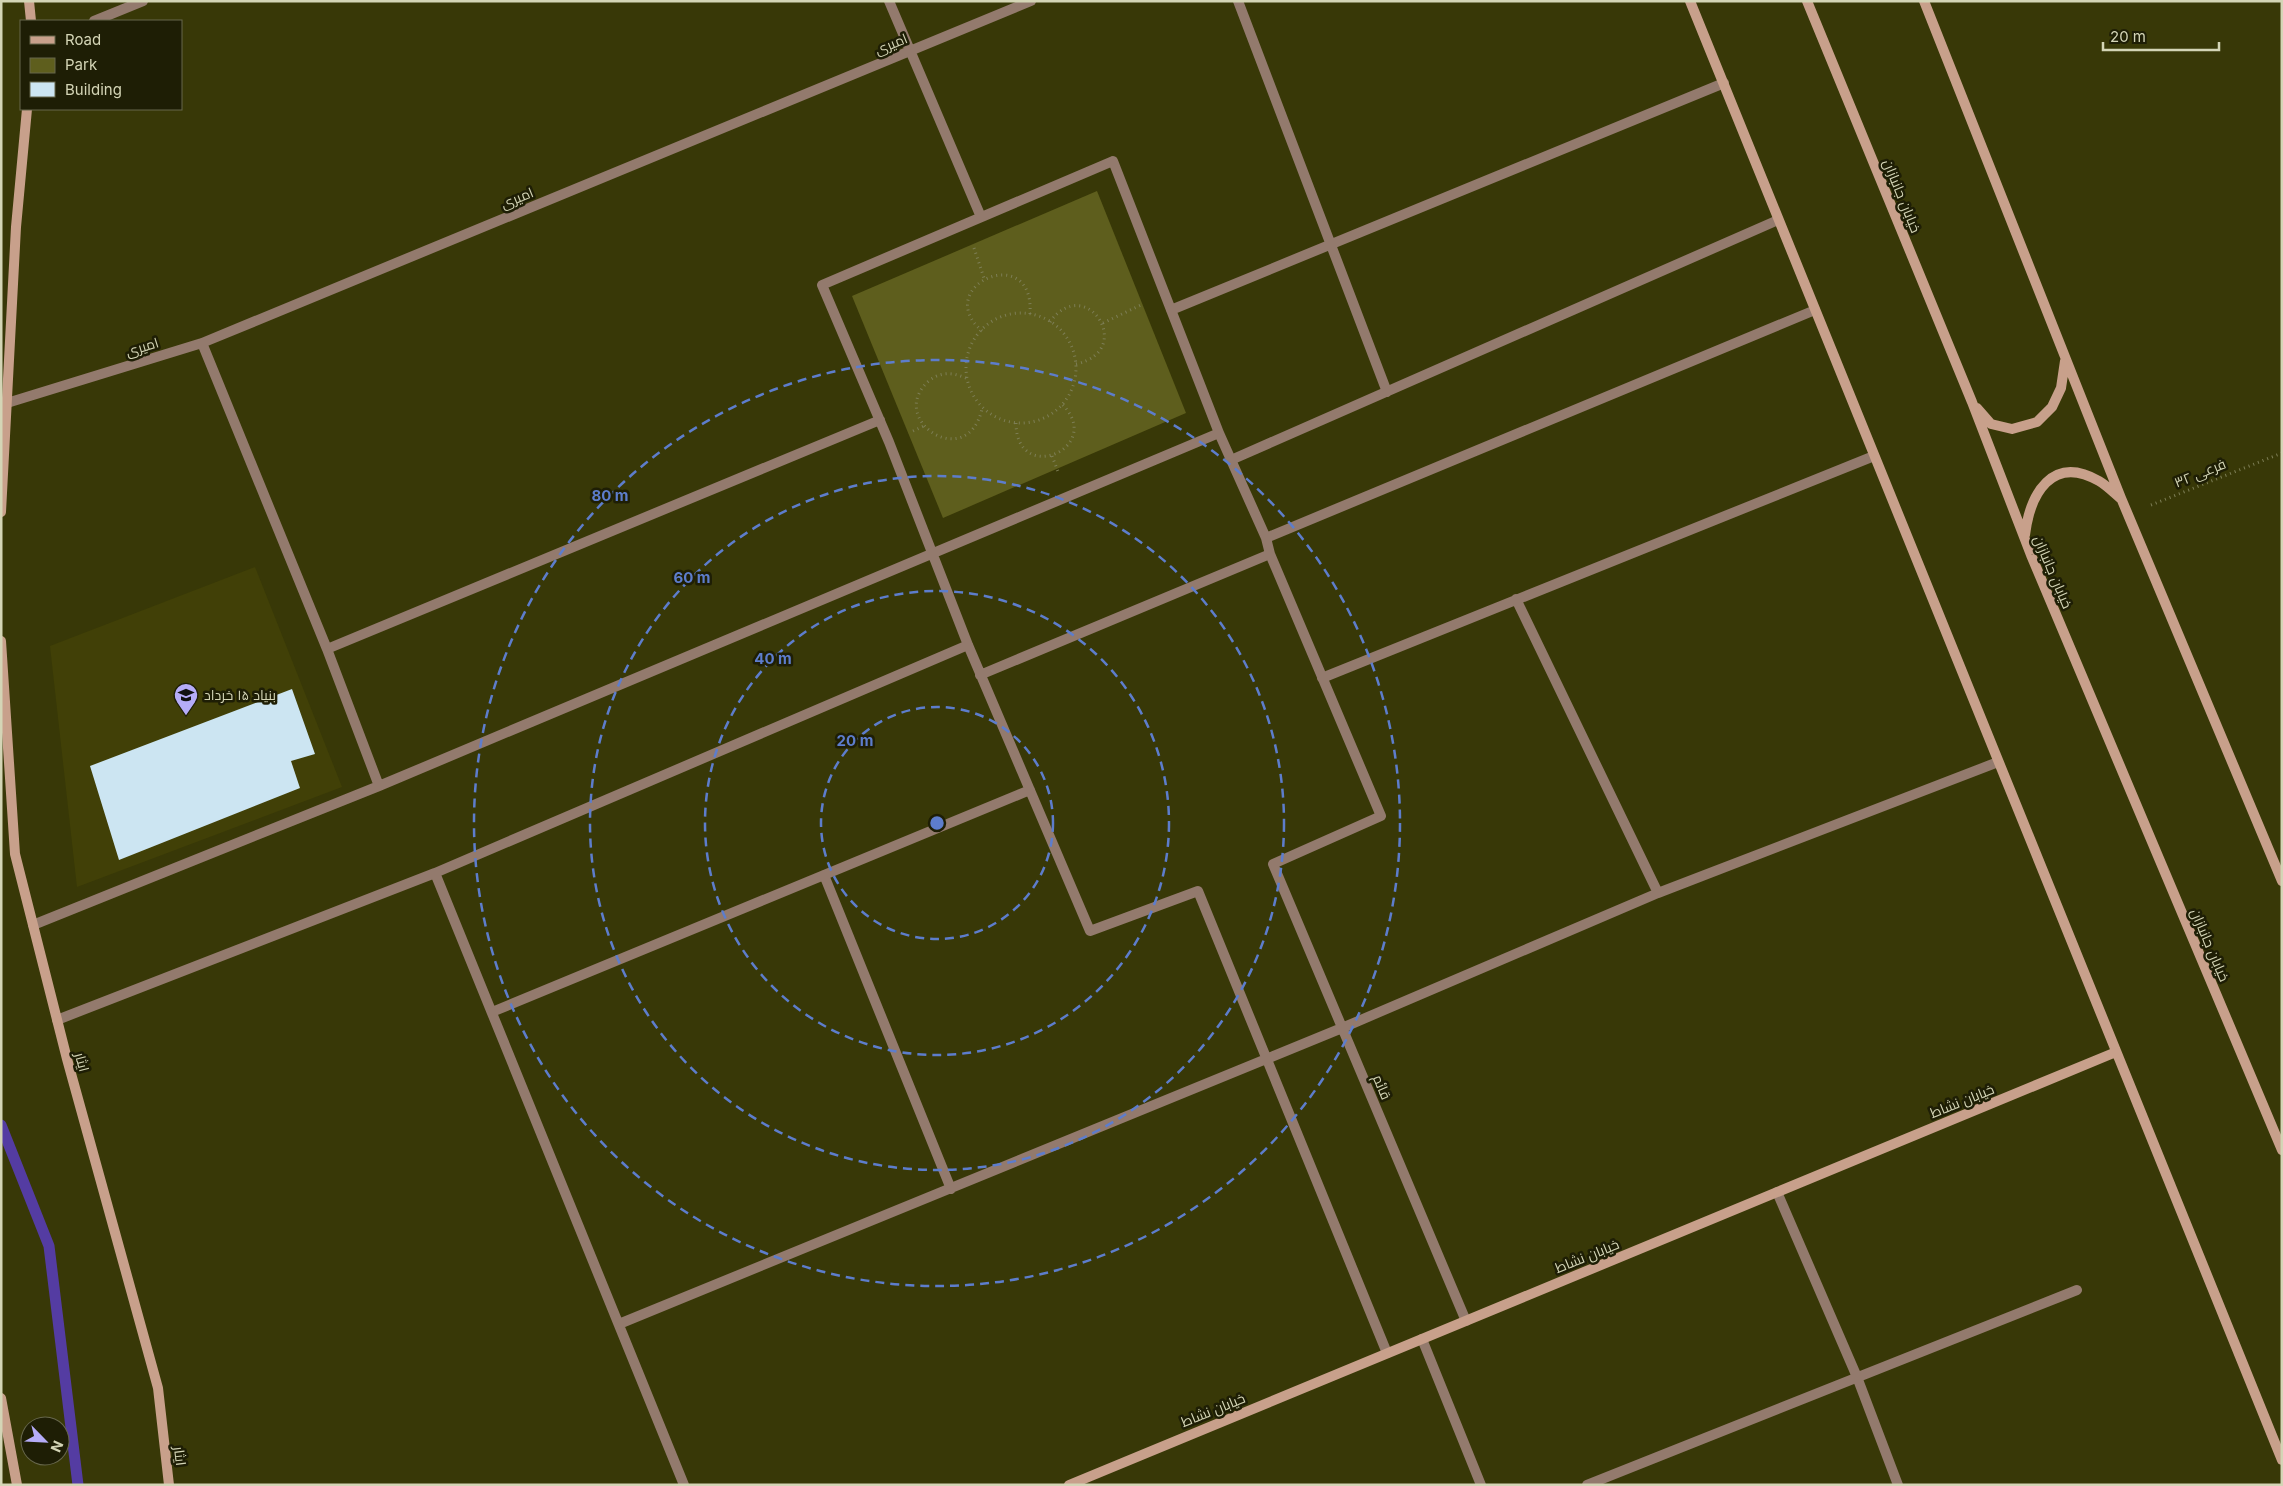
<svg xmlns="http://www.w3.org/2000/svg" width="2283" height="1486" font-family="Inter,Cairo,sans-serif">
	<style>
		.built { fill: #414007 }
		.green { fill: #5e5e1d }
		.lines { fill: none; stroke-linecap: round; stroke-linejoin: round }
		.stream { stroke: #543ca2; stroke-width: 11 }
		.building { fill: #cce5f2 }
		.path { stroke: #7d7e55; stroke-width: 3; stroke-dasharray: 1 4; stroke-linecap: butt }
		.street { stroke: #937a6d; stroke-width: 10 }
		.secondary { stroke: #c8a08b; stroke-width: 10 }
		.ring { fill: none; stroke: #5d7dcc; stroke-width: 2.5; stroke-dasharray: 9 6 }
		.labels { text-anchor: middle; stroke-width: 5; stroke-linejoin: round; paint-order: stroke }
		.street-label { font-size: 14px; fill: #d4d5b6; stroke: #1e1e05 }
		.poi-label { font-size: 14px; fill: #d4d5b6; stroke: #1e1e05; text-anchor: start }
		.centre { fill: #5d7dcc; stroke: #1e1e05; stroke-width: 2.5 }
		.ring-label { font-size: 15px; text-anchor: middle; font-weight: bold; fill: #5d7dcc; stroke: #1e1e05; stroke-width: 5; stroke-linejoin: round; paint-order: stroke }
	</style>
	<rect width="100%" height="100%" fill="#383807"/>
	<path class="built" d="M255,567l87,220 -265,100 -27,-241z"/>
	<path class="green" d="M1097,191l89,222 -243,105 -91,-222z"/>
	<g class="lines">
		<path class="stream" d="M1,1125l48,121 29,239"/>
	</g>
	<path class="building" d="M292,689l23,65 -24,7 9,27 -181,72 -29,-94z"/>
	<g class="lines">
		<path class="path" d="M974,248l10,30
			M966 368a55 55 0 1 1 110 0a55 55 0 1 1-110 0Z
			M1050,322c36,-50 87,29 26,42
			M1103,323l40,-19
			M982,331c-52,-45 53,-91 48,-17
			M966,378c-12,-5 -24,-7 -36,2 -46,38 37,94 52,29
			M1016,423c0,63 90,25 46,-19
			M913,431l11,-5
			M1052,456l7,18
			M2151,505l131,-52"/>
		<path class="street" d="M889,1l92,216
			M1238,1l149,391
			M94,21l49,-20
			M1171,310l553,-227
			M202,343l125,306 52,137
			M7,403l195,-60 829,-342
			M1219,433l47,105 4,16 111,262 -108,48 193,457
			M1231,460l547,-240
			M1266,538l549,-228
			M1516,599l142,294
			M327,649l553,-229
			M980,675l290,-121
			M1322,678l552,-222
			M435,873l249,612
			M824,875l127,314
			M33,925l346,-139 840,-353 -106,-272 -291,124 67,157 79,203 122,286 108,-40 189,462
			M492,1012l538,-222
			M57,1020l378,-147 533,-228
			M1777,1192l80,185 41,108
			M619,1324l723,-296 316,-135 340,-131
			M1422,1339l59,146
			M1587,1485l490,-195"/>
		<path class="secondary" d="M29,1l2,20
			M1690,1l592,1459
			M1807,1l165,401 59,153 251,595
			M1924,1l197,497 161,383
			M1977,408l14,16 21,5 25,-7 15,-15 9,-19 4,-27
			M1,512l15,-285 11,-118
			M2025,535c5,-41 27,-81 74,-54 7,4 14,11 21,17
			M1,641l14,213 52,205 91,329 11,97
			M1,1398l16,87
			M1069,1485l1047,-433"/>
	</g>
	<g class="ring">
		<circle cx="937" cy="823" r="116"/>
		<circle cx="937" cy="823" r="232"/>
		<circle cx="937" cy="823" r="347"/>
		<circle cx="937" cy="823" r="463"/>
	</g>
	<defs>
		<g id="school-pin" transform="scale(1.25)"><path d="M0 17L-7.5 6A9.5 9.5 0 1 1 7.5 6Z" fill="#b5acf8" stroke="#1e1e05"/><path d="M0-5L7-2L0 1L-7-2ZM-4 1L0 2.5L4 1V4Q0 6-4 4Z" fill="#111"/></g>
	</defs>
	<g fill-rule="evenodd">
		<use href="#school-pin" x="186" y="695"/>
	</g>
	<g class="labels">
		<g class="street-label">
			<text transform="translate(891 44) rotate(-22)" y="5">امیری</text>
			<text transform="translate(1902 196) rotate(68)" y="5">خیابان جانبازان</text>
			<text transform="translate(517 198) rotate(-22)" y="5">امیری</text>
			<text transform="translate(142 347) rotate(-17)" y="5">امیری</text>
			<text transform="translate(2200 473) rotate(-22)" y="5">فرعی ۳۲</text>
			<text transform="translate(2053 572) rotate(67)" y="5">خیابان جانبازان</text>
			<text transform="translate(2210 945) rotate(67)" y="5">خیابان جانبازان</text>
			<text transform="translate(82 1062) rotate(75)" y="5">ایثار</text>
			<text transform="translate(1382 1087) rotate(67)" y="5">قائم</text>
			<text transform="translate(1962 1101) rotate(-22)" y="5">خیابان نشاط</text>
			<text transform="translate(1587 1256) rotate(-22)" y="5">خیابان نشاط</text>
			<text transform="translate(1213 1410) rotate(-22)" y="5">خیابان نشاط</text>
			<text transform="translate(180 1456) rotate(83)" y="5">ایثار</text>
		</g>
		<g class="poi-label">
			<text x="204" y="700">بنیاد ۱۵ خرداد</text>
		</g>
	</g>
	<circle cx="937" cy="823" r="8" class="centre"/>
	<g class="ring-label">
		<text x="610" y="501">80 m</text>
		<text x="692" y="583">60 m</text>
		<text x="773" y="664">40 m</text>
		<text x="855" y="746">20 m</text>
	</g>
	<rect width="2283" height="1486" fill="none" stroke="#d4d5b6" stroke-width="5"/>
	<rect x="20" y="20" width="162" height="90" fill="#1e1e05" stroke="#67674c"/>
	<rect x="30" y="36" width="25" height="8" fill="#c8a08b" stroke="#67674c"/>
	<text x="65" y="45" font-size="15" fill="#d4d5b6">Road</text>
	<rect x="30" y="58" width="25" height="15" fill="#5e5e1d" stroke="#67674c"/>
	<text x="65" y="70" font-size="15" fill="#d4d5b6">Park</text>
	<rect x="30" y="82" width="25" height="15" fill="#cce5f2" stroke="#67674c"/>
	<text x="65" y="95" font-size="15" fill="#d4d5b6">Building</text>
	<g transform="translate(45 1441) rotate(114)"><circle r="24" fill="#1e1e05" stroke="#67674c"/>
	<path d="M0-4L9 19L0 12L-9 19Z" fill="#b5acf8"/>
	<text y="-8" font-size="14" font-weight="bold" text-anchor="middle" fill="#d4d5b6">N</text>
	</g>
	<path d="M2103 42v8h116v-8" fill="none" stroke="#d4d5b6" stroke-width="2.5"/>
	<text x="2110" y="42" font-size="15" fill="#d4d5b6" stroke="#1e1e05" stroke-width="4" paint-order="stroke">20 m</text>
</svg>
